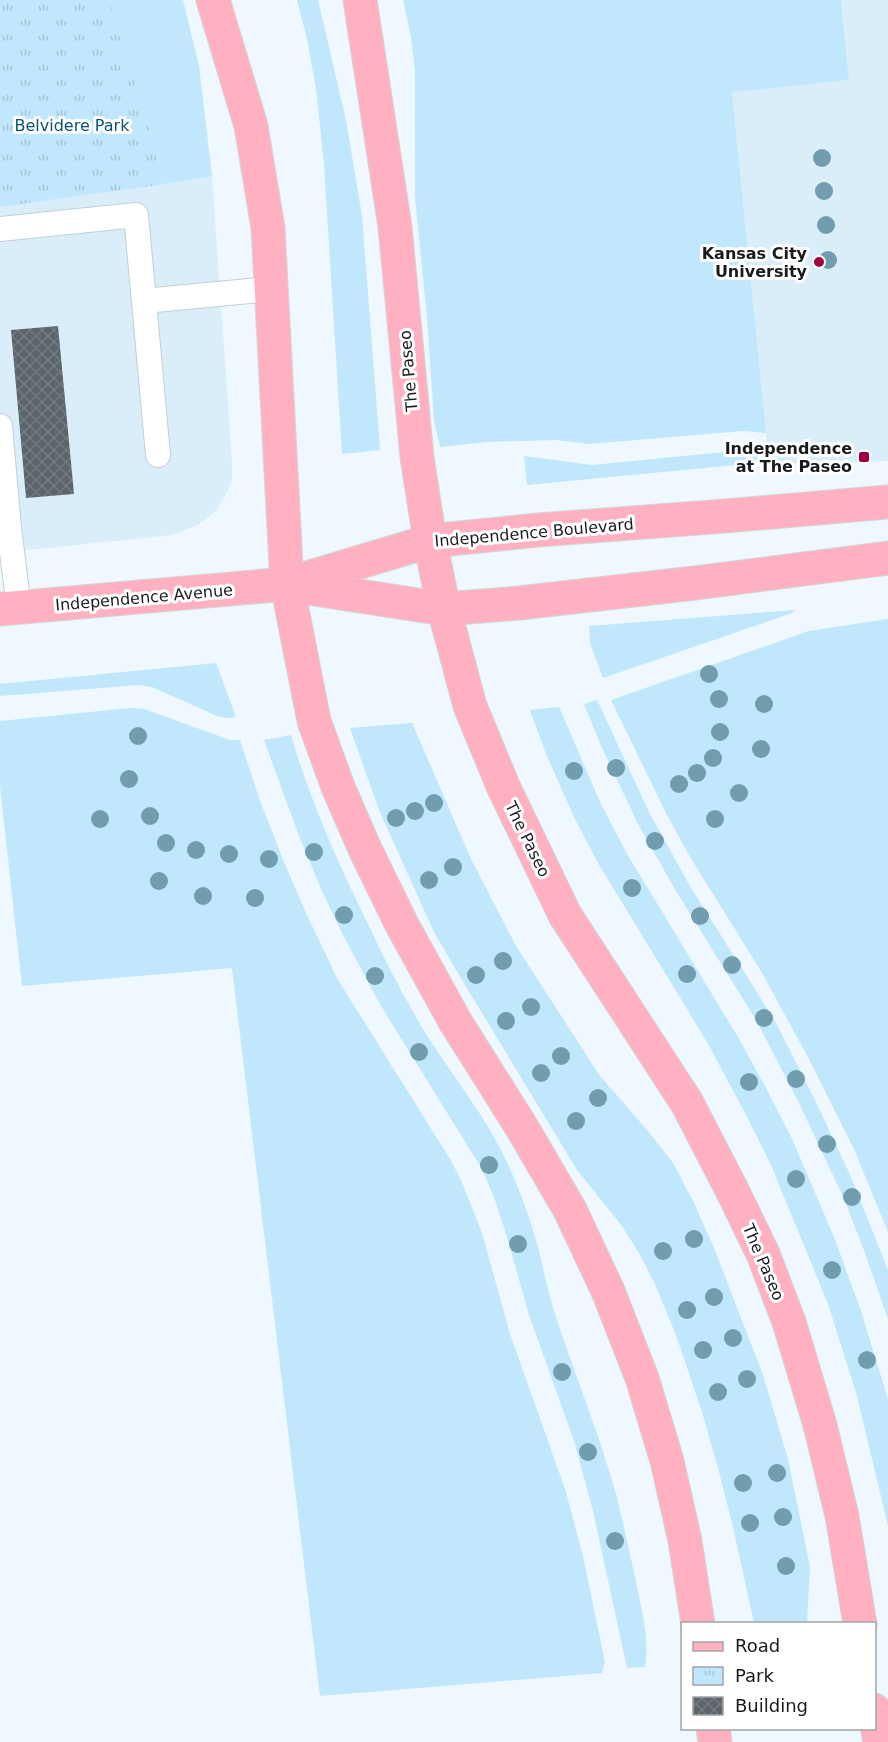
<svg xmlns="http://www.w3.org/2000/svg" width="888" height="1742" font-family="'DejaVu Sans',sans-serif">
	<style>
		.built { fill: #daeef9 }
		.grass { fill: #c0e7fc }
		.park { fill: url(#park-tufts) }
		.building { fill: url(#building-cross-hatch) }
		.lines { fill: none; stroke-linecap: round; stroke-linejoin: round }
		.service-casing { stroke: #c3cfd6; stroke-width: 26 }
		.primary-casing { stroke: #d5d6d6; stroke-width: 35 }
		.service { stroke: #fff; stroke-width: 24 }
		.primary { stroke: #ffb1c2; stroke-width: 33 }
		.tree { fill: #719daf }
		.poi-dot { fill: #a00343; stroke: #fff; stroke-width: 2 }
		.labels { text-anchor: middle; stroke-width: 6; stroke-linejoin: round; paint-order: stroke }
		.park-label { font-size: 16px; fill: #0b526f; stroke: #fff }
		.poi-label { font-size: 16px; font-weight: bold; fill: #171b1e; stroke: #fff; text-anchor: end }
		.street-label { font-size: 16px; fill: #171b1e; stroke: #fff }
	</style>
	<defs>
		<pattern id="park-tufts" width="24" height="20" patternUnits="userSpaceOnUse" patternTransform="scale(1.5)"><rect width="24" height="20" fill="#c0e7fc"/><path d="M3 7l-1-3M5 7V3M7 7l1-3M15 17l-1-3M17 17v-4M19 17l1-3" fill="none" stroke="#a4c6d8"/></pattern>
		<pattern id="building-cross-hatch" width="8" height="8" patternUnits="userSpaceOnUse" patternTransform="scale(1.5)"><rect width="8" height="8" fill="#5b656b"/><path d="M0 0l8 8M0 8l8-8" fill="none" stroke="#727a7f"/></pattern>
	</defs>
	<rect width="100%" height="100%" fill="#eef8fe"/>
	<path class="built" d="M841,0h47v461l-119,3 -37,-373 117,-11z
		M212,176l20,285v20l-7,15 -11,17 -16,12 -25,10 -173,18v-346l166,-23z"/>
	<path class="grass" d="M109,0h74l16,66 13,110 -46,8z
		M297,0h21l28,120 16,96 18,234 -38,4 -18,-290 -8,-75 -9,-50z
		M403,0h438l8,80 -117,12 34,341 -23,-2 -153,13 -34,-4 -69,2 -47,5 -6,-26 -7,-104 -12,-119v-127l-4,-34z
		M745,450l42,10 -260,25 -3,-29 68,9z
		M795,610l-3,3 -189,65 -13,-35 -1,-17z
		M888,619v613l-34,-83 -45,-90 -48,-88 -71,-114 -24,-44 -55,-113 198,-69z
		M216,663l20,54 -11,1 -8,-2 -65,-29 -13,-2 -139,11v-12z
		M597,700l52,112 42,76 84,133 40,79 36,77 37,93v49l-23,-66 -20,-52 -46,-98 -43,-83 -80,-129 -37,-65 -37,-78 -18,-44z
		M559,707l42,97 26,50 111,183 29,53 25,49 42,98 26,71 28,91v127l-31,-130 -29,-92 -57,-139 -26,-52 -38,-71 -109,-179 -24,-46 -28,-63 -16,-44z
		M130,708l14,1 86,31h10l20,61 24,61 22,51 32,67 112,179 11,21 21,53 28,101 55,155 17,63 23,110 -3,11 -282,23 -88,-728 -210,18 -22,-200v-65z
		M412,723l59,136 45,87 84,130 48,55 25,32 21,40 20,45 49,127 25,84 22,108 -3,56h-53l-21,-96 -15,-59 -16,-56 -26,-77 -21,-51 -16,-31 -17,-27 -45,-56 -118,-195 -25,-43 -55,-122 -29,-82z
		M291,735c19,65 46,126 76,187 18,38 37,76 59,112 22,35 49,69 69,105 19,34 33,72 43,108 5,22 10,43 16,64 20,63 46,123 63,187 7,28 13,56 19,84 5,26 14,58 9,85l-18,1 -34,-157 -19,-70 -45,-126 -22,-78 -12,-37 -13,-31 -101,-163 -38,-71 -21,-44 -23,-55 -35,-96z"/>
	<path class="park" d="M0,0h109l57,184 -166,23z"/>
	<path class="building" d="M58,326l16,168 -48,4 -15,-168z"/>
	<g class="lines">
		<g class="service-casing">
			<path id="service" d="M0,229l136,-14 22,240
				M144,301l127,-12
				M0,426l9,102 10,80"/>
		</g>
		<g class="primary-casing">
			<path id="primary" d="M213,0l38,126 17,102 19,356 27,137 24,66 27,62 37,76 54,98 65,103 49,84 38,81 34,87 25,83 18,80 13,83
				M360,0l35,227 22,230 13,84 14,68 26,97 33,80 62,129 122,188 46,89 30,62 26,68 31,103 22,91 18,108
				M295,586l149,23 75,-6 176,-20 193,-25
				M0,609l287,-25 143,-43 108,-11 187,-14 163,-14
				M874,1710l6,32
				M713,1728l2,14"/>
		</g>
		<use href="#service" class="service"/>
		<use href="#primary" class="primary"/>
	</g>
	<g class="tree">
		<circle cx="822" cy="158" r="9"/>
		<circle cx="824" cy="191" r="9"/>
		<circle cx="826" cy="225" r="9"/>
		<circle cx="828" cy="260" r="9"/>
		<circle cx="709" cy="674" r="9"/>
		<circle cx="719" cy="699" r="9"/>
		<circle cx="764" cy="704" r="9"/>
		<circle cx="720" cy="732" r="9"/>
		<circle cx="138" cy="736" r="9"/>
		<circle cx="761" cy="749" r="9"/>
		<circle cx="713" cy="758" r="9"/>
		<circle cx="616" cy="768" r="9"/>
		<circle cx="574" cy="771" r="9"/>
		<circle cx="697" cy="773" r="9"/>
		<circle cx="129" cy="779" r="9"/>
		<circle cx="679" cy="784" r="9"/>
		<circle cx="739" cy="793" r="9"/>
		<circle cx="434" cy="803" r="9"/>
		<circle cx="415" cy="811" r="9"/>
		<circle cx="150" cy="816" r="9"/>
		<circle cx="396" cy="818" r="9"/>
		<circle cx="100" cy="819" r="9"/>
		<circle cx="715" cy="819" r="9"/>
		<circle cx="655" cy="841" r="9"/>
		<circle cx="166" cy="843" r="9"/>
		<circle cx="196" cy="850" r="9"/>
		<circle cx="314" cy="852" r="9"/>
		<circle cx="229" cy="854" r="9"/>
		<circle cx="269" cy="859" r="9"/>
		<circle cx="453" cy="867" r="9"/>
		<circle cx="429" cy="880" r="9"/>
		<circle cx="159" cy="881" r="9"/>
		<circle cx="632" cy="888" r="9"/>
		<circle cx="203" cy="896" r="9"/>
		<circle cx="255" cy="898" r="9"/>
		<circle cx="344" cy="915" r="9"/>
		<circle cx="700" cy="916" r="9"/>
		<circle cx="503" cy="961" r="9"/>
		<circle cx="732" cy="965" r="9"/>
		<circle cx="687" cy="974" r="9"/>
		<circle cx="476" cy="975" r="9"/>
		<circle cx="375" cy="976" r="9"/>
		<circle cx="531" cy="1007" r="9"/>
		<circle cx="764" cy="1018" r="9"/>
		<circle cx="506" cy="1021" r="9"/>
		<circle cx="419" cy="1052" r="9"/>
		<circle cx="561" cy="1056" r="9"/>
		<circle cx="541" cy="1073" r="9"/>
		<circle cx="796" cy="1079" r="9"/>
		<circle cx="749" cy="1082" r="9"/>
		<circle cx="598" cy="1098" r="9"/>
		<circle cx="576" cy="1121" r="9"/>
		<circle cx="827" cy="1144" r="9"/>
		<circle cx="489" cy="1165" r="9"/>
		<circle cx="796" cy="1179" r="9"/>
		<circle cx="852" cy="1197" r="9"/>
		<circle cx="694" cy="1239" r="9"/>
		<circle cx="518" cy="1244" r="9"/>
		<circle cx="663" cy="1251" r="9"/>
		<circle cx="832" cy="1270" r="9"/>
		<circle cx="714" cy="1297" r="9"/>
		<circle cx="687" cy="1310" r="9"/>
		<circle cx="733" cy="1338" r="9"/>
		<circle cx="703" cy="1350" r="9"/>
		<circle cx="867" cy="1360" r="9"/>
		<circle cx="562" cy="1372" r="9"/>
		<circle cx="747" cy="1379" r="9"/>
		<circle cx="718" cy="1392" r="9"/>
		<circle cx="588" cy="1452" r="9"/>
		<circle cx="777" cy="1473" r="9"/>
		<circle cx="743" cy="1483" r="9"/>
		<circle cx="783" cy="1517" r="9"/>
		<circle cx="750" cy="1523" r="9"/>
		<circle cx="615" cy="1541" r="9"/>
		<circle cx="786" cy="1566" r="9"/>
	</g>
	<g class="poi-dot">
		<circle cx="819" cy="262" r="6"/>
		<rect x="858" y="451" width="12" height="12" rx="3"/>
	</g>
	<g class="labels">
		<g class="park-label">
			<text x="72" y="131">Belvidere Park</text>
		</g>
		<g class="poi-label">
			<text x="807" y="259">Kansas City<tspan x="807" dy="18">University</tspan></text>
			<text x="852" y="454">Independence<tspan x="852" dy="18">at The Paseo</tspan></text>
		</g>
		<g class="street-label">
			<text transform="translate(408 371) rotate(-95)" y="6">The Paseo</text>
			<text transform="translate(534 532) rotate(-5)" y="6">Independence Boulevard</text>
			<text transform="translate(144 597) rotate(-5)" y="6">Independence Avenue</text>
			<text transform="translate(528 839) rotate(64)" y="6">The Paseo</text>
			<text transform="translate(764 1262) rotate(67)" y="6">The Paseo</text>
		</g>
	</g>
	<rect x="681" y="1622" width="195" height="108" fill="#ffffff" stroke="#a2a4a5" stroke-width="1.5"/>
	<rect x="693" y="1642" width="30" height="9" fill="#ffb1c2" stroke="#a2a4a5" stroke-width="1.5"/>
	<text x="735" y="1652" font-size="18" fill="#171b1e">Road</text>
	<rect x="693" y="1667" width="30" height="18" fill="url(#park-tufts)" stroke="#a2a4a5" stroke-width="1.5"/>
	<text x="735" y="1682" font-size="18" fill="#171b1e">Park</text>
	<rect x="693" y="1697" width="30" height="18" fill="url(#building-cross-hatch)" stroke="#a2a4a5" stroke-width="1.5"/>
	<text x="735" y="1712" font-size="18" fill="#171b1e">Building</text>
</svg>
